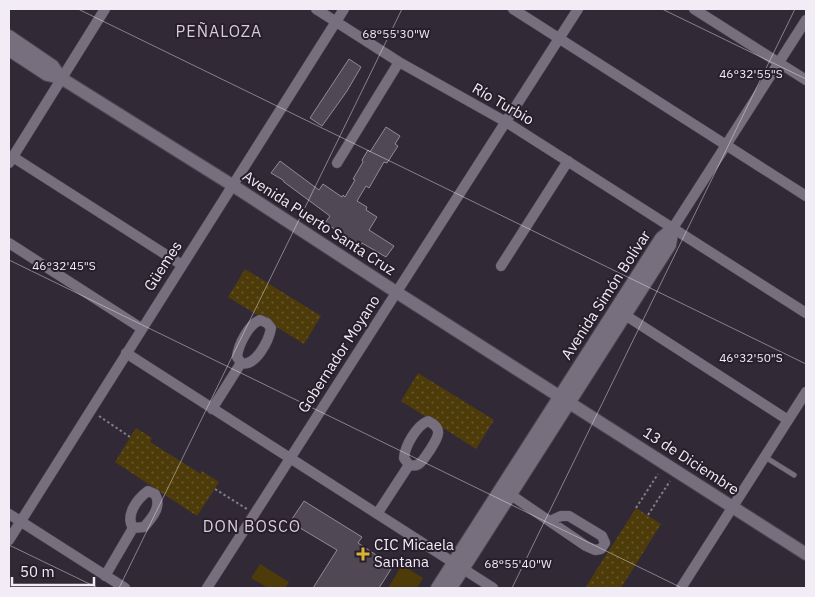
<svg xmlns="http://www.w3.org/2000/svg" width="815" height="597" font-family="'IBM Plex Sans',sans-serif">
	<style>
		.park { fill: url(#park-dots) }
		.pitch { fill: #4d3c0a }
		.building { fill: #514856; stroke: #928998 }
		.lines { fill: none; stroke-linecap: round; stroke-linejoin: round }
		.lane-casing { stroke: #4c4651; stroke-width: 6 }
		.street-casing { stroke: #4c4651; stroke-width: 11 }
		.secondary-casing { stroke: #4c4651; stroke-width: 14 }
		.path { stroke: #837c88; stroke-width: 2; stroke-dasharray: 2.5 2.5; stroke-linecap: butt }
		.lane { stroke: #786f7e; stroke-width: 5 }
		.street { stroke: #786f7e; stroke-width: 10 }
		.secondary { stroke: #786f7e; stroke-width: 12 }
		.ticks { fill: none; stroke: #f1ecf5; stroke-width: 1; stroke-opacity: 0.45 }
		.poi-dot { fill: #dcb233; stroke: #271f2c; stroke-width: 2 }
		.labels { text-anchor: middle; stroke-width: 4; stroke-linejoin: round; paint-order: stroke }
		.street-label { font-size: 15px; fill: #f1ecf5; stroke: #271f2c }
		.poi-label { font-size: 15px; fill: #f1ecf5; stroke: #271f2c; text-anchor: start }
		.neighbourhood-label { font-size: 16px; letter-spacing: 1px; fill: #d6ccdd; stroke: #271f2c }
		.ticks-label { font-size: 12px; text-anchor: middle; fill: #f1ecf5; stroke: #271f2c; stroke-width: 4; stroke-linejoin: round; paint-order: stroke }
	</style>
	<defs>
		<pattern id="park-dots" width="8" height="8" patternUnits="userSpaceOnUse" patternTransform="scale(1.25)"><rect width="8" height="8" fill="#4d3c0a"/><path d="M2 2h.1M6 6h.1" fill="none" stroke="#67582e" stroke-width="1.8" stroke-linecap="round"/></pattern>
	</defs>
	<rect width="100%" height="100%" fill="#312936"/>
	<path class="park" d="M245,269l76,47 -17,28 -76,-47z
		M418,373l76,47 -18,29 -75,-48z
		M136,428l16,10 -2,4 51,32 1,-3 17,11 -22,34 -82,-54z
		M636,508l25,16 -40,64h-36z"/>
	<path class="pitch" d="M260,564l29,18 -4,6h-17l-17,-10z
		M402,565l21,13 -6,10h-29z"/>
	<path class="building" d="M349,59l12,8 -14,24 -25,35 -12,-8z
		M386,127l14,9 -5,8 3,2 -11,17 -3,-1 -15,26 -3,-2 -9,15 10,6 -1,3 11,7 -8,13 25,16 -8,11 -24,-14 -3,4 -17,-10 2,-2 -19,-12 5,-7 -46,-34 -1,-2 -12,-7 9,-12 39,29 4,-6 19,13 1,-2 2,2 10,-17 -2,-1 10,-17 -1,-2 6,-10 2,2z
		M304,501l58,36 -4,6 35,23 -14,22h-66l24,-38 -47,-28z"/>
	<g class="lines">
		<g class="lane-casing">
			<path id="lane" d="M765,457l29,18"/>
		</g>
		<g class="street-casing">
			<path id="street" d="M316,9l83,53 107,60 300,191
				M513,9l293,187
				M694,9l112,71
				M13,157l169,108
				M9,163l96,-154
				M337,163l62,-101
				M673,228l133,-208
				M9,243l132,85
				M501,266l67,-105
				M625,315l163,105
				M126,353l367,235
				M212,409l29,-46c15,4 28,-23 30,-35l-4,-5 -7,-3c-11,4 -22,25 -23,37l4,6
				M511,495l75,51 9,4 6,-1 4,-6 -3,-7 -33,-20h-8l-11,5
				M9,514l116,74
				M377,514l32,-49c4,1 8,1 11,-2 4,-3 7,-9 10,-13 7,-12 15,-21 -2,-29 -12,5 -23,25 -24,37l5,7
				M9,540l335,-531
				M105,576l28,-48 11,-1c9,-10 18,-21 11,-33l-7,-3c-11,8 -23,24 -15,37
				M207,588l371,-579
				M681,588l125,-196"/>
		</g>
		<g class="secondary-casing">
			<path id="secondary" d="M9,36l44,30 8,12
				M9,50l38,25 14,3 171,107 164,107 410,262
				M437,588l224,-350 12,-10
				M451,588l219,-343 3,-17"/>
		</g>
		<path class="path" d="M99,416l31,21
			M215,489l32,20
			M636,508l22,-34
			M648,515l22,-34"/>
		<use href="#lane" class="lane"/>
		<use href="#street" class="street"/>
		<use href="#secondary" class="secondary"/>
	</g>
	<path class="ticks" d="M78,9l728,355M662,9l144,70M9,260l673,328M9,545l89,43M119,588l283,-579M512,588l283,-579"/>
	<path class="poi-dot" d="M360.5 546.5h5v5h5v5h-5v5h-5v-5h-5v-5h5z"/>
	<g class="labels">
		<g class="street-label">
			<text transform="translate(503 104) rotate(30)" y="5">Río Turbio</text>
			<text transform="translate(319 223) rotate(33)" y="5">Avenida Puerto Santa Cruz</text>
			<text transform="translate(163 266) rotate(-57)" y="5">Güemes</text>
			<text transform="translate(606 295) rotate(-57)" y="5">Avenida Simón Bolívar</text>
			<text transform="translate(339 354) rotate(-57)" y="5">Gobernador Moyano</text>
			<text transform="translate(691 461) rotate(33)" y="5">13 de Diciembre</text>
		</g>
		<g class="poi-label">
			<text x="374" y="550">CIC Micaela<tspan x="374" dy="17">Santana</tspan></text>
		</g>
		<g class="neighbourhood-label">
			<text x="219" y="37">PEÑALOZA</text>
			<text x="252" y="532">DON BOSCO</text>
		</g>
	</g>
	<g class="ticks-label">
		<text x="396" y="38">68°55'30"W</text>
		<text x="751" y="78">46°32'55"S</text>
		<text x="64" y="270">46°32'45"S</text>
		<text x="751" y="362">46°32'50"S</text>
		<text x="518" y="568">68°55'40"W</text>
	</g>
	<rect width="815" height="597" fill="none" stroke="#f1ecf5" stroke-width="20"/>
	<path d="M12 577v8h82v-8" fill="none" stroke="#f1ecf5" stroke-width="2.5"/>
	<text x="20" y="577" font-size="15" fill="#f1ecf5" stroke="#271f2c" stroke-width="4" paint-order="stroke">50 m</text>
</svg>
